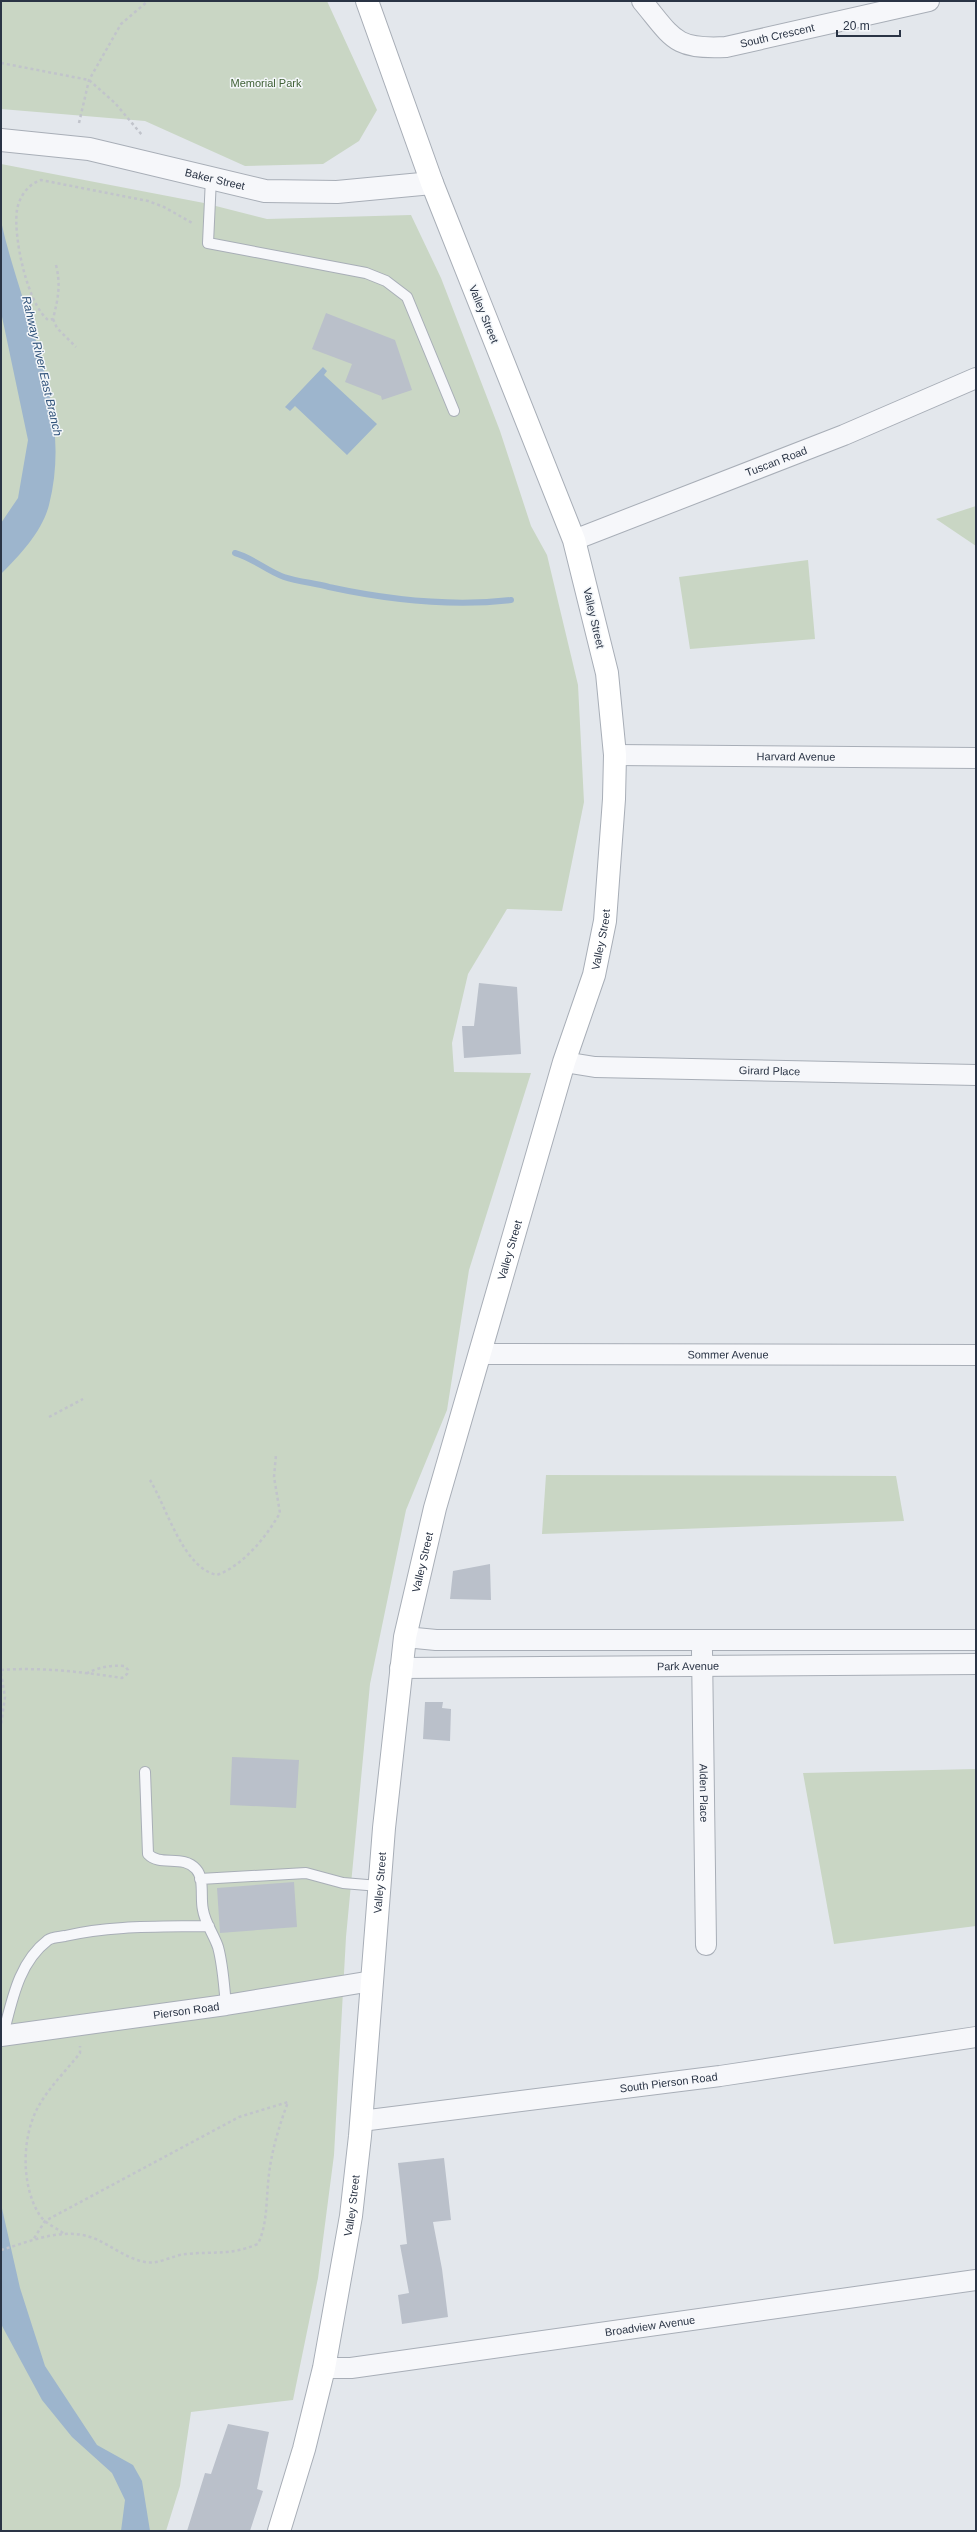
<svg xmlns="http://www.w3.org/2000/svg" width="977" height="2532" font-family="Arial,sans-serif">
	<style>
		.green { fill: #c9d6c4 }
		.water { fill: #9db5cd }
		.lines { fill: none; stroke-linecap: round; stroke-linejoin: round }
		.stream { stroke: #9db5cd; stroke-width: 6 }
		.building { fill: #bac0ca }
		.service-casing { stroke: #a8aeb7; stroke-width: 12 }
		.minor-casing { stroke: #a8aeb7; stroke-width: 22 }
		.tertiary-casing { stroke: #a8aeb7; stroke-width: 24 }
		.secondary-casing { stroke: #a8aeb7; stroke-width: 24 }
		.path { stroke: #c1c4cb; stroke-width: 2.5; stroke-dasharray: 3 3; stroke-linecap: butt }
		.service { stroke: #f6f7fa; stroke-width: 10 }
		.minor { stroke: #f6f7fa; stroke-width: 20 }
		.tertiary { stroke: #f6f7fa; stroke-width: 22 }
		.secondary { stroke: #fff; stroke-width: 22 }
		.labels { text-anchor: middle; stroke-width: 3; stroke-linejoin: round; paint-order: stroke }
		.street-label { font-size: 11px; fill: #2a3445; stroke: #f3f6f9 }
		.park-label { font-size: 11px; fill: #406137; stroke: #f3f6f9 }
		.water-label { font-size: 12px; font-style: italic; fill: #32547b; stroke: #f3f6f9 }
	</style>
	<rect width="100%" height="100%" fill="#e3e7ec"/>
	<path class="green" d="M1,1h326l50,109 -18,31 -36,23 -78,2 -100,-45 -144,-12z
		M1,164l203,39 63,16 144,-4 30,63 59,153 31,95 16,29 31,130 6,117 -22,109 -55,-2 -39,65 -16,69 2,29 77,1 -62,197 -22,140 -41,100 -36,174 -24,253 -12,218 -16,123 -25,122 -102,12 -11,74 -14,45h-165z
		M976,506v40l-40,-27z
		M808,560l7,79 -125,10 -11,-72z
		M546,1475l350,1 8,45 -362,13z
		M976,1769v157l-142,18 -31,-171z"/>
	<path class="water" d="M1,221c20,92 73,187 48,284 -7,27 -29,50 -48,69v-51l17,-25 10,-58 -27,-128z
		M323,367l4,4 -3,4 53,49 -30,31 -52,-49 -5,5 -5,-4z
		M1,2204l19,84 25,78 52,79 36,20 9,16 8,50h-29l4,-31 -13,-27 -40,-36 -30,-37 -41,-76z"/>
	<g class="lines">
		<path class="stream" d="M235,553c18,5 32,18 49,24 15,5 31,6 45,10 60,13 120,20 182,13"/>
	</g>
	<path class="building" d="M326,313l69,27 17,50 -30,10 -1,-4 -36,-14 7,-18 -40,-15z
		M479,983l38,4 4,67 -57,4 -2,-32h12z
		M490,1564l1,36 -41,-1 3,-28z
		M425,1702h18l-1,6 9,1 -1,32 -27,-2z
		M232,1757l67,3 -3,48 -66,-3z
		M294,1882l3,45 -77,6 -3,-45z
		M444,2158l7,62 -18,2 9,47 6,48 -46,7 -4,-29 11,-2 -9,-48 7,-1 -9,-81z
		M228,2424l41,8 -12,57 6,2 -13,40h-63l18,-58 6,1z"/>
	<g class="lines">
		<g class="service-casing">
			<path id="service" d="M211,178l-3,65 158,30 20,8 21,16 47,114
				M145,1772l3,82c12,13 35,0 48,15 9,10 4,29 7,41 2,13 11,25 15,37 5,18 6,39 8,58
				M200,1879l106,-6 37,10 36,3
				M3,2035c9,-34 15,-72 45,-95 4,-3 12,-3 17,-4 47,-11 96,-9 144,-10"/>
		</g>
		<g class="minor-casing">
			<g id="minor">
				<path id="s1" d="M642,1c31,37 32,49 84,46l203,-46"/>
				<path id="s2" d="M574,540l270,-105 132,-57"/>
				<path id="s3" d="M615,755l361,3"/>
				<path id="s4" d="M564,1062l31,5 381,8"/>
				<path id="s5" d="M480,1354l496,1"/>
				<path d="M405,1637l31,3h540"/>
				<path id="s6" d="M702,1651l4,294"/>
				<path id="s7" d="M400,1668l576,-4"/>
				<path id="s8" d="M1,2036l225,-31 146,-24"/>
				<path id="s9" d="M361,2121l359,-45 256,-39"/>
				<path id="s10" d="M324,2368h27l625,-88"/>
			</g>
		</g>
		<g class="tertiary-casing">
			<g id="tertiary">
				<path id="s11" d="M1,140l88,9 176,42 72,1 95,-9"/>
			</g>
		</g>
		<g class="secondary-casing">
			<g id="secondary">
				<path id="s12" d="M279,2531l25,-82 20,-81 27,-152 9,-80 24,-308 21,-191 30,-129 129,-446 30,-87 11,-54 9,-122 1,-44 -8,-82 -33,-133 -142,-357 -65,-182"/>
			</g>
		</g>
		<path class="path" d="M1,63l88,17 26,23 27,32
			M79,123l10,-43 32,-56 27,-23
			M56,265c5,20 2,34 -3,54l-5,1c-21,-17 -35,-84 -31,-110 2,-13 11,-26 24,-30l107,21 16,6 30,17
			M53,319l4,9 19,19
			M49,1417l34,-18
			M150,1480c17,28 33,88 67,95 27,-10 49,-38 63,-62l-6,-36 2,-22
			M1,1670c40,-3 82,2 121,8l5,-4 1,-4 -3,-4c-15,-1 -26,1 -40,8
			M1,1673l4,24 -4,28
			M63,2233c-8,-6 -19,-10 -24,-19 -18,-29 -17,-76 -2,-105 11,-21 29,-38 43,-56v-7
			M1,2250c31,-9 65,-25 97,-10 15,7 30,19 47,22 13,3 28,-7 41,-8 30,-3 42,2 72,-10 9,-20 8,-38 10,-60 2,-28 10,-55 20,-82l-49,15 -194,104 -12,19"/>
		<use href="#service" class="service"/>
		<use href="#minor" class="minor"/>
		<use href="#tertiary" class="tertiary"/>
		<use href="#secondary" class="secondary"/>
	</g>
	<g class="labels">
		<g class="street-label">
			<text dy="4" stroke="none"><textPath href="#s1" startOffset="155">South Crescent</textPath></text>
			<text dy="4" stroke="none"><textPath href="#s11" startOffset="218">Baker Street</textPath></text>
			<text transform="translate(484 314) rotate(68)" y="4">Valley Street</text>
			<text dy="4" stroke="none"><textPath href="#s2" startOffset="217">Tuscan Road</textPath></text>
			<text transform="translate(594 618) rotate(77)" y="4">Valley Street</text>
			<text dy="4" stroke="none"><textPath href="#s3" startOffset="181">Harvard Avenue</textPath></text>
			<text dy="4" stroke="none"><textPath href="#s12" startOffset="1630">Valley Street</textPath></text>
			<text dy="4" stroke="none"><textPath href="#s4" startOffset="206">Girard Place</textPath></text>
			<text dy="4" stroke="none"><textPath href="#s12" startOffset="1306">Valley Street</textPath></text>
			<text dy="4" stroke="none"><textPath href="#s5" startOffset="248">Sommer Avenue</textPath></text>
			<text dy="4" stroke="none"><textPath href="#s12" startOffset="982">Valley Street</textPath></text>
			<text dy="4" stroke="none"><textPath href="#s7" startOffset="288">Park Avenue</textPath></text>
			<text dy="4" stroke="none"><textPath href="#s6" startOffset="142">Alden Place</textPath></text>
			<text dy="4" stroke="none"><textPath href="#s12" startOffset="658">Valley Street</textPath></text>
			<text dy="4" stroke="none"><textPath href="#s8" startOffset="187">Pierson Road</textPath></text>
			<text dy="4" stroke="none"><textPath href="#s9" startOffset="310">South Pierson Road</textPath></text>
			<text dy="4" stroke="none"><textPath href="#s12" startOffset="334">Valley Street</textPath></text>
			<text dy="4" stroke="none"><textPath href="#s10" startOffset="329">Broadview Avenue</textPath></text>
		</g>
		<g class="park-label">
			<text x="266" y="87">Memorial Park</text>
		</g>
		<g class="water-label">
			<text transform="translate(42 366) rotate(77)" y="4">Rahway River East Branch</text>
		</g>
	</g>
	<rect width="977" height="2532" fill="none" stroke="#2a3445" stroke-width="4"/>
	<path d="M837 30v6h63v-6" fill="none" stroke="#2a3445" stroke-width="2"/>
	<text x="843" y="30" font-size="12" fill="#2a3445" stroke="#f3f6f9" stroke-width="3" paint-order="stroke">20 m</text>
</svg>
